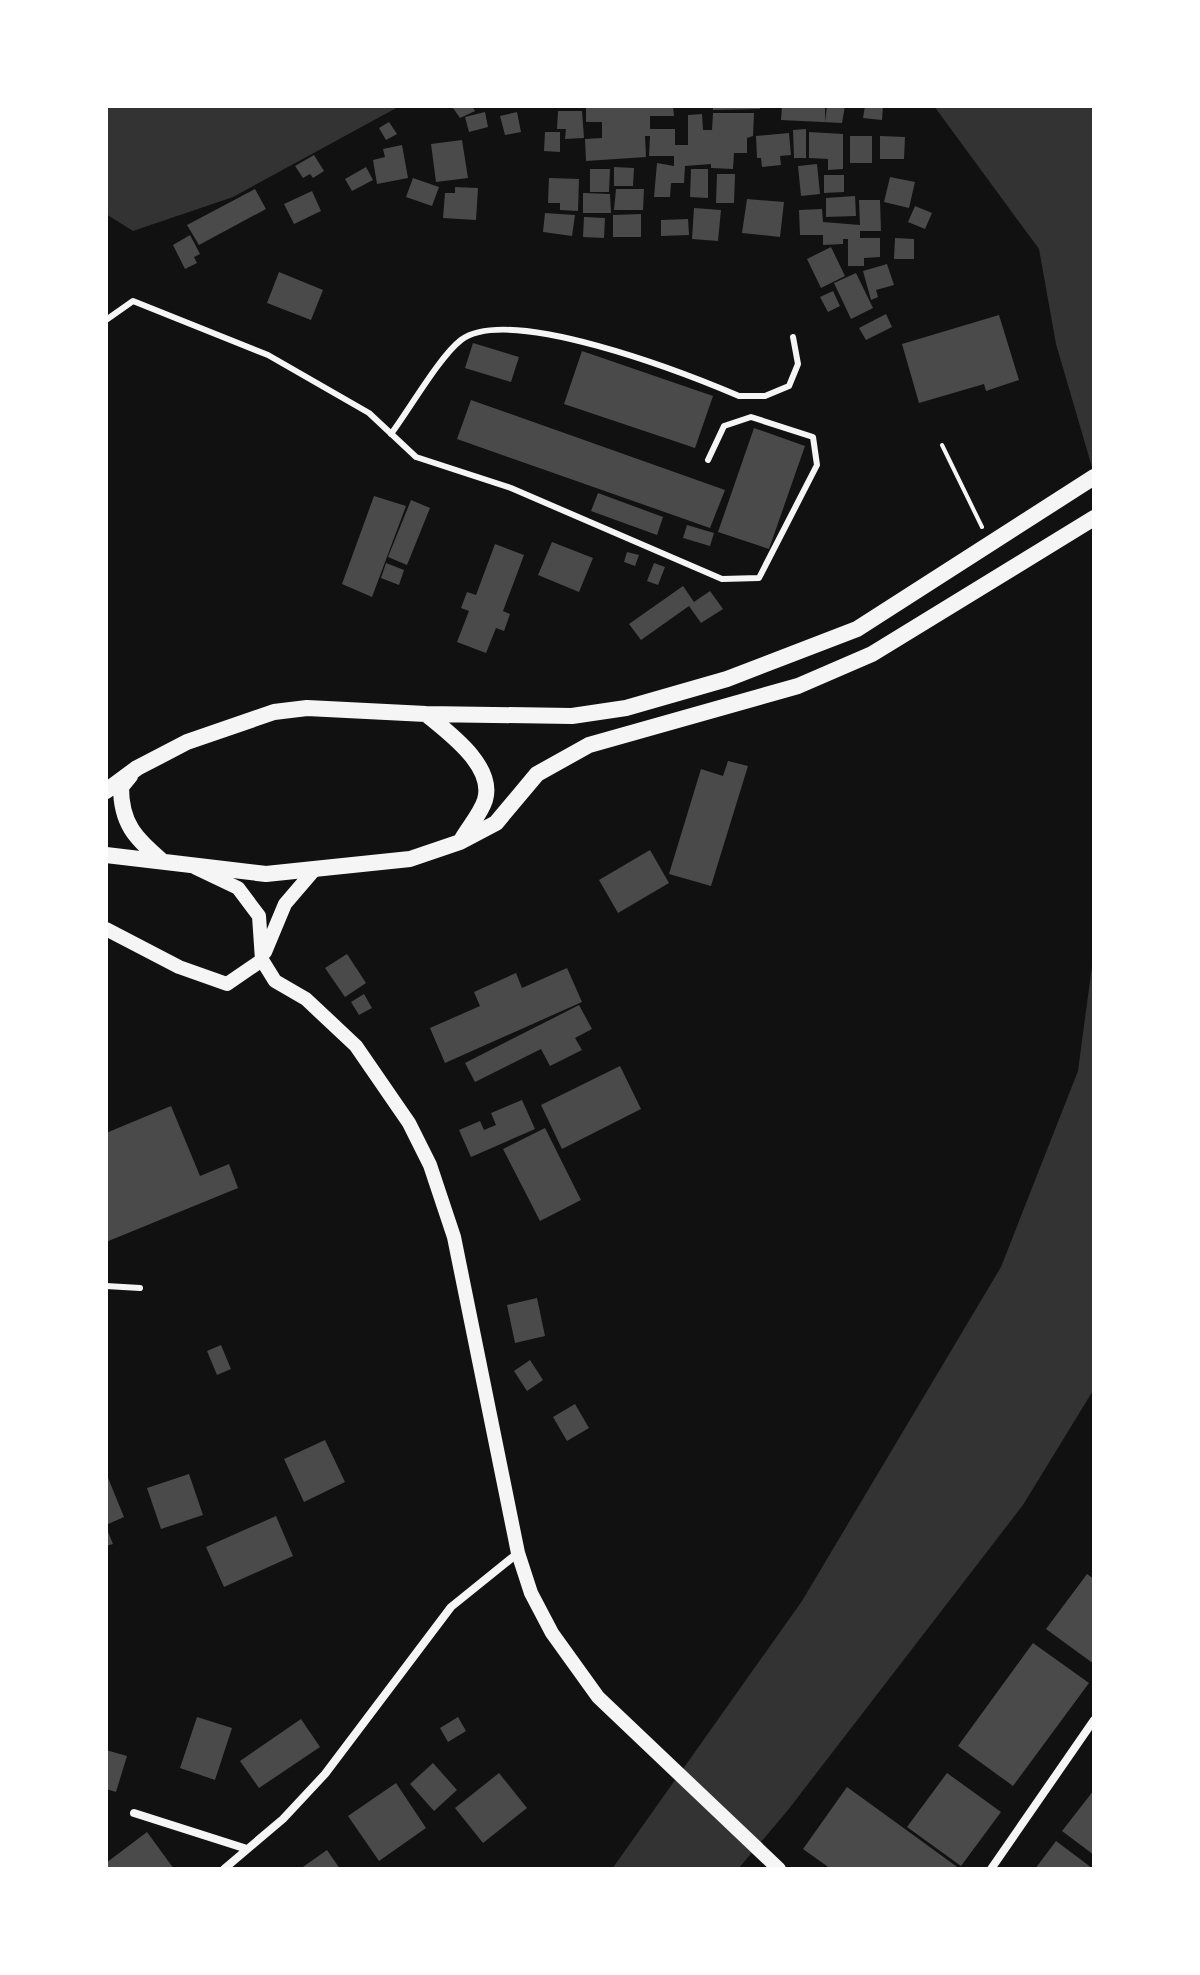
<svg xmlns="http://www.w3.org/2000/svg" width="1200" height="1975" font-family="'Varela Round',sans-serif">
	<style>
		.water { fill: #333 }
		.building { fill: #4a4a4a }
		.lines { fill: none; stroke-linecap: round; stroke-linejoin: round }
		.path { stroke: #f5f5f5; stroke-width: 4 }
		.service { stroke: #f5f5f5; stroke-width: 6 }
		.minor { stroke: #f5f5f5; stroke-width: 8 }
		.tertiary { stroke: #f5f5f5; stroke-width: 14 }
		.secondary { stroke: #f5f5f5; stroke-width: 16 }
	</style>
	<rect width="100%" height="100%" fill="#111"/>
	<path class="water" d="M106,106h294l-167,91 -100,34 -27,-17z
		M934,106h160v368l-38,-130 -17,-95z
		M1094,951v438l-71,116 -235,305 -50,59h-126l190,-268 199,-334 77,-196z"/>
	<path class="building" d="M472,106l3,5 -15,7 -7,-10z
		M586,106h87l1,10h-24v13h25v16h13v-30l14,-1 1,16h9l1,-17h41l-1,23 -6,2v15h-13l-1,16 -22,-1v-4l-26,2 -1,17h-13l-1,14h-16l3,-34 17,3v-10h-25l1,-20h-5l1,21 -60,4 -1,-22 17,-1v-16h-16z
		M713,106h47v3l-47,1z
		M782,106h43v16l2,-16h18l-3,17 -61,-3z
		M865,106h18l-1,14 -19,-2z
		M558,111h24l2,27 -19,1 1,-10h-9z
		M485,112l3,15 -19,5 -4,-15z
		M517,112l4,20 -16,3 -5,-19z
		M389,122l8,12 -11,6 -7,-12z
		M806,129v29h-12l-1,-28z
		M545,132h15v20l-16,-1z
		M809,132l34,2v35l-15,1v-11l-19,-1z
		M789,133l2,22 -11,1 1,9 -19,2 -1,-9h-4l-1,-22z
		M850,136h22v27h-22z
		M880,136l25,1 -1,22h-24z
		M462,140l6,38 -32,4 -5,-38z
		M402,145l6,33 -31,6 -4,-24 12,-3 -2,-8z
		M314,155l10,16 -11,7 -3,-4 -7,4 -8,-12z
		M817,164l3,30 -19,2 -3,-30z
		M366,167l7,13 -21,11 -7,-12z
		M614,167l20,1 -1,18h-19z
		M590,169h20l-1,23h-19z
		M691,169h17v29l-18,-1z
		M717,174h18l-1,29h-18z
		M824,175h20v17l-20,1z
		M890,177l25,5 -6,26 -25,-6z
		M413,178l26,9 -7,19 -26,-9z
		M549,178l30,1 -1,32 -18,-1v-7h-12z
		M455,187l23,1 -2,32 -33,-2 2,-25h10z
		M255,189l11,20 -67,36 -12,-20z
		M616,189h28l-1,21h-29z
		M312,191l9,20 -27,13 -10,-20z
		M583,193l27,1 1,19h-28z
		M855,196l1,20 -30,1v-19z
		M747,199l37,3 -4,35 -38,-4z
		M859,200h21l1,31h-21v7h20v19l-16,1v8h-16v-27h-5v5l-20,1v-10h-23l-1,-25 23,-1 1,13 37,3z
		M915,206l17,7 -7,16 -17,-7z
		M694,208l27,2 -3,31 -26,-2z
		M545,213l30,2 -3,21 -29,-4z
		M641,214v23h-28v-22z
		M584,217l21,1 -1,20 -21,-1z
		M688,219l1,16 -28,1v-16z
		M190,235l10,19 -6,3 3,6 -12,6 -12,-24z
		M895,238l19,1v20h-20z
		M831,247l14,29 -24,12 -14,-29z
		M887,264l7,21 -18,5 2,7 -7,3 -8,-29z
		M279,272l44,18 -12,30 -44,-17z
		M856,273l17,35 -22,11 -17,-36z
		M833,291l7,15 -12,6 -8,-15z
		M886,314l6,13 -26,13 -7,-12z
		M999,315l20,65 -33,11 -2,-7 -65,19 -17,-59z
		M473,343l46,14 -8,25 -46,-14z
		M582,351l131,45 -18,52 -131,-44z
		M471,400l254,90 -15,38 -253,-89z
		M754,428l51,18 -36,103 -51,-17z
		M598,493l65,24 -6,18 -66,-24z
		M374,496l32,10 -34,91 -30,-13z
		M411,500l19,8 -23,57 -19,-8z
		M687,525l27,8 -4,13 -27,-8z
		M552,542l41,16 -14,34 -41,-17z
		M495,544l29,11 -21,56 7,3 -6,17 -8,-3 -10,25 -29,-11 12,-31 -8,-3 6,-16 9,3z
		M627,552l12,3 -4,11 -11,-4z
		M386,563l18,7 -5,15 -18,-7z
		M654,563l11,4 -7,18 -11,-4z
		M683,586l11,16 16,-11 13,18 -22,14 -12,-17 -48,34 -12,-16z
		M728,761l20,5 -37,120 -42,-12 32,-105 22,7z
		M650,850l19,33 -51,30 -19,-33z
		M347,954l19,29 -21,14 -20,-29z
		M567,968l15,34 -137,61 -15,-35 50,-22 -6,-14 42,-19 6,15z
		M364,994l8,14 -13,7 -8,-13z
		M579,1005l13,24 -17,9 7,12 -32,16 -9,-17 -66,33 -10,-19z
		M620,1066l21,43 -79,40 -21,-44z
		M522,1100l13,29 -64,28 -12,-27 21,-9 4,9 12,-5 -5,-12z
		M171,1106l29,70 29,-12 9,24 -132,54v-109z
		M545,1128l36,72 -41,21 -37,-72z
		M537,1298l8,38 -30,7 -8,-38z
		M221,1345l10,24 -14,6 -10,-24z
		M530,1360l13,20 -16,11 -13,-20z
		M575,1404l14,24 -22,13 -14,-24z
		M325,1440l20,42 -41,20 -20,-43z
		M106,1473l18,44 -18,8z
		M189,1474l14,41 -42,14 -14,-41z
		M276,1516l17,40 -69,31 -18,-40z
		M106,1527l7,17 -7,2z
		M1087,1574l7,5v85l-48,-35z
		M1033,1643l56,40 -76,103 -55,-40z
		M197,1717l35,11 -17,52 -35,-12z
		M458,1717l8,14 -18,11 -8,-14z
		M301,1719l19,28 -61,41 -19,-27z
		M106,1750l21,6 -11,36 -10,-3z
		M433,1763l24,27 -23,21 -24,-27z
		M499,1773l28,35 -44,35 -28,-35z
		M947,1773l54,39 -40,54 -54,-39z
		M396,1783l30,45 -47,33 -31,-45z
		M847,1787l58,42 55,40h-129l-28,-20z
		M1094,1790v65l-32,-24z
		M147,1832l27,37h-68v-6z
		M1056,1841l32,24 5,4h-58z
		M327,1850l13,19h-40z"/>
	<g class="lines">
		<path class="path" d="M942,445l40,82"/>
		<path class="service" d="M106,320l27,-19 135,54 101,58 47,44 95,31 211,91 37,-1 58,-113 -4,-28 -62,-20 -27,9 -16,34
			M391,434c18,-24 49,-78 70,-94 48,-36 224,33 278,56h26l24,-10 9,-22 -5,-27
			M106,1286l34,2"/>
		<path class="minor" d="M134,1813l113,36
			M224,1869l59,-50 42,-45 126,-167 67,-54
			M991,1869l103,-149"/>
		<path class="tertiary" d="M196,868l42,20 21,28 3,44 13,21 31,18 50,47 53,77 21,42 24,72 64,316 13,40 21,40 46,64 181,172
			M106,929l73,38 48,17 35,-24
			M265,952l20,-48 30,-35"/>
		<path class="secondary" d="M426,714c23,19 69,52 59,86 -4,13 -16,27 -23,39
			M130,776l-9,11c0,36 14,51 40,73
			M106,791l31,-23 50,-26 87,-30 33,-4 119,6 146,2 54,-8 101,-29 130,-50 237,-152
			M106,855l160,19 144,-15 50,-17 36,-19 41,-49 52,-29 209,-59 74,-32 222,-136"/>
	</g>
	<rect width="1200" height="1975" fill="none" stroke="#ffffff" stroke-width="216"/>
</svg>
